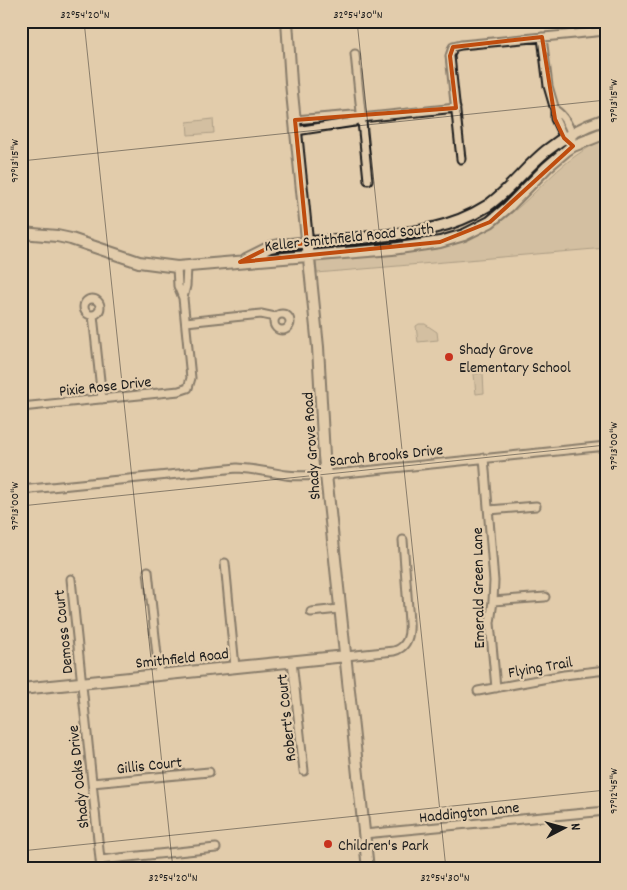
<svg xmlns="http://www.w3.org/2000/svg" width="627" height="890" font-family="Dekko,sans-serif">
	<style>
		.green { fill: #c1b094; stroke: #6e6658 }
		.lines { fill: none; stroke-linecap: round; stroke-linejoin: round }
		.street-casing { stroke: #1c1c1c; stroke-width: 11 }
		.secondary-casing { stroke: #1c1c1c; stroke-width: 14 }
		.street { stroke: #e2ccac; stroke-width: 7 }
		.secondary { stroke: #e2ccac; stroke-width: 10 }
		.marked { fill: none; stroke: #bf4d0f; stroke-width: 4; stroke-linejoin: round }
		.ticks { fill: none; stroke: #1c1c1c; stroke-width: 1; stroke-opacity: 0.45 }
		.poi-dot { fill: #c8321e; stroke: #e2ccac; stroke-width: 2 }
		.labels { text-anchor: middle; stroke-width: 4.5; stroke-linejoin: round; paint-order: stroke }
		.street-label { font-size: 16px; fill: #1c1c1c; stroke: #e2ccac }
		.poi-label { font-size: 16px; fill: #1c1c1c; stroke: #e2ccac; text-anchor: start }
		.neatline { fill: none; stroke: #1c1c1c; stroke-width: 2 }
		.ticks-label { font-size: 12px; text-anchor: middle; fill: #1c1c1c }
	</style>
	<rect width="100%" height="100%" fill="#e2ccac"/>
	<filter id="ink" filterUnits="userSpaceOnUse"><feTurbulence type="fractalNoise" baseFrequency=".02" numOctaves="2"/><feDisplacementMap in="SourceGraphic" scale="10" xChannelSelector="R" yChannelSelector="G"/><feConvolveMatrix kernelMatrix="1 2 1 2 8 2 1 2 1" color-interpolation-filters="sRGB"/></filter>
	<g filter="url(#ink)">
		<path class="green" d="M213,119l1,14 -26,2 -1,-13z
			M606,139v109l-289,25 -1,-13c62,-5 137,-3 188,-41 38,-28 56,-61 102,-80z
			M419,324h6l12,8 1,8 -20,2 -2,-16z
			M483,373l1,20 -8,1 -2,-20z"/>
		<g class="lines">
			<g class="street-casing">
				<path id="street" d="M542,37l6,49 7,24v9l9,19 3,3
					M355,54l13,126
					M555,110c9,5 16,19 17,28
					M295,120l58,-5 8,3
					M296,131l58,-9 7,-4 95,-10
					M461,159l-11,-103 3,-9 8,-2 145,-14
					M183,298l3,-12 1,-19
					M84 307a8 8 0 1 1 16 0a8 8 0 1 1-16 0Z
					M274 322a8 8 0 1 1 16 0a8 8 0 1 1-16 0Z
					M93,315l9,84
					M186,322l75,-8 14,3
					M21,407l158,-16 9,-3 3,-10 -8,-80 -5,-12 -1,-19
					M484,458l10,123 -1,20 -3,22 6,65
					M21,490l216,-22c17,1 32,4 49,7 13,2 27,0 40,0l280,-29
					M489,510l47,-4
					M225,563l10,104
					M148,571l11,103
					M71,579l30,290
					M493,601l52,-4
					M311,612l28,-3
					M346,656l48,-5c14,-4 16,-16 15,-29l-6,-82
					M292,661l12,110
					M478,691l86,-16 42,-5
					M92,783l117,-11
					M364,834l242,-23
					M100,860l116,-12"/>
			</g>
			<g class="secondary-casing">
				<path id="secondary" d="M287,21l4,62 27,264 6,109 44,413
					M21,233l36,3 14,3 68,23 38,5 215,-18 48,-7 24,-7 26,-13 18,-15 39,-40 20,-17 6,-4 33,-13
					M246,259l24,-12 9,-2c30,-3 61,-5 91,-8 42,-4 81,-8 117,-31 22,-15 38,-38 59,-55 17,-14 38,-25 60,-32
					M21,689l325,-33"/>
			</g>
			<use href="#street" class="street"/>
			<use href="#secondary" class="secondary"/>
		</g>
	</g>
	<path d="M0 0H627V890H0ZM542,37l13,82 9,19 9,8 -83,76 -50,20 -200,20 30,-15 37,-4 -12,-123 161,-12 -6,-52 3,-9z" fill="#e2ccac" fill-opacity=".55" fill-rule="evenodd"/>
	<path class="marked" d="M542,37l13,82 9,19 9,8 -83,76 -50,20 -200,20 30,-15 37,-4 -12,-123 161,-12 -6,-52 3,-9z"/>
	<path class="ticks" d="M84,21l89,848M357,21l89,848M21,161l585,-61M21,506l585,-61M21,851l585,-61"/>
	<g class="poi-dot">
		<circle cx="449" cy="357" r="5"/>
		<circle cx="328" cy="844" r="5"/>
	</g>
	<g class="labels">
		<g class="street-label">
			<text transform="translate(349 236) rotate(-6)" y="6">Keller Smithfield Road South</text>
			<text transform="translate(105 385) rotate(-6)" y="6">Pixie Rose Drive</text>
			<text transform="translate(310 446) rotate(-94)" y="6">Shady Grove Road</text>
			<text transform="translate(386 454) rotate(-6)" y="6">Sarah Brooks Drive</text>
			<text transform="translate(477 588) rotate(-91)" y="6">Emerald Green Lane</text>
			<text transform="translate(62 632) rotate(-96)" y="6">Demoss Court</text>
			<text transform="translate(182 657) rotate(-6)" y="6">Smithfield Road</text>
			<text transform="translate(540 666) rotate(-10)" y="6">Flying Trail</text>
			<text transform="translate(285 718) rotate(-96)" y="6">Robert's Court</text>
			<text transform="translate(149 764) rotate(-6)" y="6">Gillis Court</text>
			<text transform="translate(77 777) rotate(-96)" y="6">Shady Oaks Drive</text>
			<text transform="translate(469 811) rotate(-6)" y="6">Haddington Lane</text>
		</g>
		<g class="poi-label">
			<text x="459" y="354">Shady Grove<tspan x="459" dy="18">Elementary School</tspan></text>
			<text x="338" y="850">Children's Park</text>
		</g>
	</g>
	<rect width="627" height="890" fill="none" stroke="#e2ccac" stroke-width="55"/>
	<g transform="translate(564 828) rotate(84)" stroke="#e2ccac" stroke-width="4" paint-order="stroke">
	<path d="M0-4L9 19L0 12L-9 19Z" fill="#1c1c1c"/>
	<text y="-8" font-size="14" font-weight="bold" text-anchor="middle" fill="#1c1c1c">N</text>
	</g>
	<rect x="28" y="28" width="572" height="834" class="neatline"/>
	<g class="ticks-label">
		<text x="85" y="18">32°54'20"N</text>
		<text x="358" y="18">32°54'30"N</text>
		<text transform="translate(613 101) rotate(-90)" y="4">97°13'15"W</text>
		<text transform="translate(14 161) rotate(-90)" y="4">97°13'15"W</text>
		<text transform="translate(613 446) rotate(-90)" y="4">97°13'00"W</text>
		<text transform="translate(14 506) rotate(-90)" y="4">97°13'00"W</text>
		<text transform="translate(613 791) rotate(-90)" y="4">97°12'45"W</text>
		<text x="173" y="881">32°54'20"N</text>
		<text x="445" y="881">32°54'30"N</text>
	</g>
</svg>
